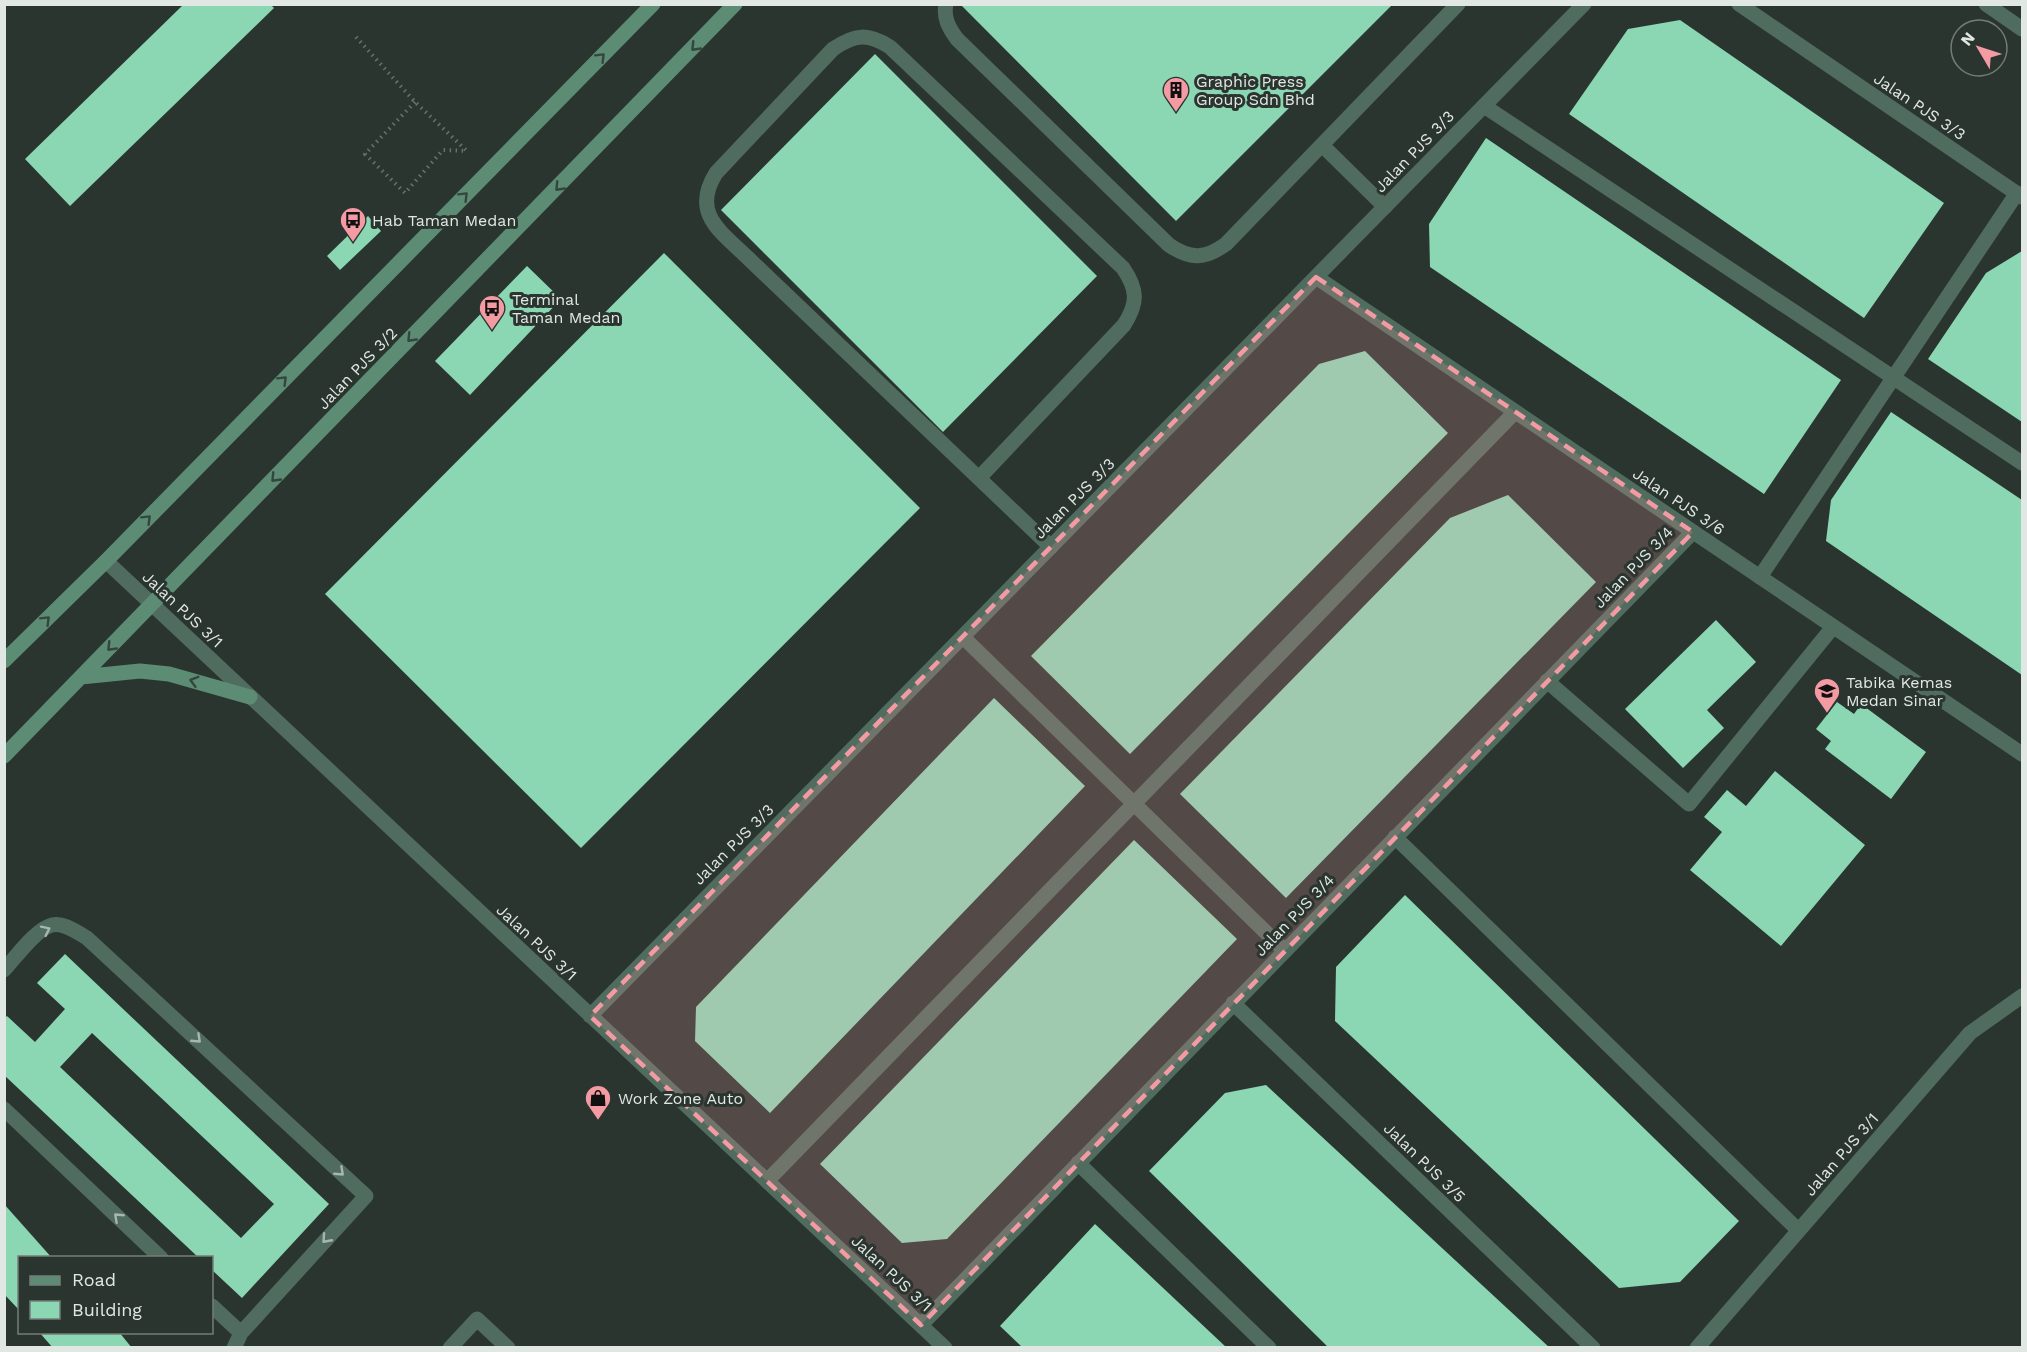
<svg xmlns="http://www.w3.org/2000/svg" width="2027" height="1352" font-family="'Work Sans',sans-serif">
	<style>
		.building { fill: #8bd6b3; fill-rule: evenodd }
		.lines { fill: none; stroke-linecap: round; stroke-linejoin: round }
		.path { stroke: #68716c; stroke-width: 4; stroke-dasharray: 1.5 4.5; stroke-linecap: butt }
		.service { stroke: #4f6c5e; stroke-width: 15 }
		.minor { stroke: #4f6c5e; stroke-width: 15 }
		.secondary { stroke: #5d8c75; stroke-width: 15 }
		.oneway { stroke: #35463e }
		.oneway2 { stroke: #a7b6ae }
		.marked { fill: #f49aa3; fill-opacity: 0.2; stroke: #f49aa3; stroke-width: 4.5; stroke-dasharray: 12 8; stroke-linejoin: round }
		.labels { text-anchor: middle; stroke-width: 6; stroke-linejoin: round; paint-order: stroke }
		.poi-label { font-size: 16px; fill: #e1e8e4; stroke: #2b3530; text-anchor: start }
		.street-label { font-size: 16px; fill: #e1e8e4; stroke: #2b3530 }
	</style>
	<rect width="100%" height="100%" fill="#2b3530"/>
	<path class="building" d="M184,4h86l4,4 -204,198 -45,-47z
		M960,4h433l-217,217z
		M1680,20l264,183 -80,115 -295,-204 59,-85z
		M875,54l222,222 -154,156 -222,-222z
		M1486,138l355,242 -77,114 -334,-227 -1,-43z
		M368,216l13,15 -41,39 -13,-14z
		M2022,251v171l-94,-63 58,-86z
		M664,253l256,255 -339,340 -256,-254z
		M527,266l34,33 -91,96 -35,-34z
		M1365,351l83,82 -318,321 -99,-98 288,-292z
		M1891,412l131,88v175l-196,-134 5,-41z
		M1508,495l88,87 -310,316 -106,-104 270,-276z
		M1716,620l40,42 -49,48 17,18 -41,40 -58,-59z
		M994,698l91,88 -315,327 -75,-72 1,-34z
		M1837,702l17,12 7,-10 65,48 -35,47 -66,-50 6,-8 -15,-12z
		M1775,771l90,74 -84,101 -91,-76 32,-38 -18,-15 23,-27 19,16z
		M1134,840l103,99 -290,300 -45,4 -82,-79z
		M1405,895l334,326 -59,61 -61,6 -284,-267 1,-54z
		M65,954l264,250 -87,94 -30,-28v-12h-13l-195,-183v-56l3,-3 28,26 30,-33 -28,-26zM92,1033l182,171 -33,34 -181,-171z
		M1266,1085l284,263h-221l-180,-177 76,-78z
		M4,1204l48,54h-32v53l-16,-17z
		M1095,1224l132,124h-204l-23,-22z
		M39,1332h80l13,16h-79z"/>
	<g class="lines">
		<path class="path" d="M356,37l59,65 51,48
			M415,102l-50,52 40,39 38,-43 24,1"/>
		<path class="service" d="M946,4c-3,14 3,24 11,35l212,206c22,15 36,14 57,-1l232,-240
			M1484,106l538,357
			M1322,145l63,62
			M979,478l145,-153c14,-22 14,-35 -1,-57l-233,-221c-22,-14 -35,-13 -57,2l-117,124c-25,40 4,58 32,85l303,289
			M1760,577l257,-384
			M963,637l322,314
			M1547,681l142,123 144,-177
			M1395,837l403,393
			M4,970c12,-13 32,-41 48,-45 12,-3 26,8 35,13l279,258 -125,137 -29,-27
			M4,1109l157,149
			M1078,1163l191,185
			M767,1181l748,-769
			M234,1348l7,-15
			M450,1348l27,-29 31,29"/>
		<path class="minor" d="M1739,4l283,193
			M1986,4l36,25
			M1316,277l706,477
			M106,561l839,787
			M1233,1003l360,345
			M590,1016l994,-1012
			M921,1325l772,-793
			M1697,1348l273,-315 52,-37"/>
		<path class="secondary" d="M4,661l102,-100 547,-557
			M81,677l59,-6 29,3 81,23
			M4,756l731,-752"/>
	</g>
	<defs><path id="oneway-chevron" d="M-2-3.5L2.5 0L-2 3.5" fill="none" stroke-width="1.6" stroke-linecap="round" stroke-linejoin="round" transform="scale(1.5)"/></defs>
	<g class="oneway">
		<use href="#oneway-chevron" transform="translate(695 47) rotate(134)"/>
		<use href="#oneway-chevron" transform="translate(601 57) rotate(-45)"/>
		<use href="#oneway-chevron" transform="translate(559 187) rotate(134)"/>
		<use href="#oneway-chevron" transform="translate(464 196) rotate(-45)"/>
		<use href="#oneway-chevron" transform="translate(411 338) rotate(134)"/>
		<use href="#oneway-chevron" transform="translate(283 380) rotate(-45)"/>
		<use href="#oneway-chevron" transform="translate(275 478) rotate(134)"/>
		<use href="#oneway-chevron" transform="translate(147 519) rotate(-45)"/>
		<use href="#oneway-chevron" transform="translate(46 620) rotate(-45)"/>
		<use href="#oneway-chevron" transform="translate(111 647) rotate(134)"/>
		<use href="#oneway-chevron" transform="translate(194 681) rotate(-164)"/>
	</g>
	<g class="oneway2">
		<use href="#oneway-chevron" transform="translate(46 930) rotate(-26)"/>
		<use href="#oneway-chevron" transform="translate(197 1039) rotate(43)"/>
		<use href="#oneway-chevron" transform="translate(340 1172) rotate(43)"/>
		<use href="#oneway-chevron" transform="translate(118 1217) rotate(-137)"/>
		<use href="#oneway-chevron" transform="translate(326 1239) rotate(132)"/>
	</g>
	<path class="marked" d="M1316,277l377,255 -772,793 -331,-309z"/>
	<defs>
		<g id="building-pin" transform="scale(1.35)"><path d="M0 17L-7.5 6A9.5 9.5 0 1 1 7.5 6Z" fill="#f49aa3" stroke="#2b3530"/><path d="M-4-6H4V6H1V3H-1V6H-4ZM-2.5-4.3h1.7v1.8h-1.7ZM.8-4.3h1.7v1.8H.8ZM-2.5-1h1.7V.8h-1.7ZM.8-1h1.7V.8H.8Z" fill="#111"/></g>
		<g id="bus-pin" transform="scale(1.35)"><path d="M0 17L-7.5 6A9.5 9.5 0 1 1 7.5 6Z" fill="#f49aa3" stroke="#2b3530"/><path d="M-5-6H5V4H4V6H2V4H-2V6H-4V4H-5ZM-3.5-4V0h7V-4ZM-3.5 1.2v1.5H-2V1.2ZM2 1.2v1.5H3.5V1.2Z" fill="#111"/></g>
		<g id="school-pin" transform="scale(1.35)"><path d="M0 17L-7.5 6A9.5 9.5 0 1 1 7.5 6Z" fill="#f49aa3" stroke="#2b3530"/><path d="M0-5L7-2L0 1L-7-2ZM-4 1L0 2.5L4 1V4Q0 6-4 4Z" fill="#111"/></g>
		<g id="shop-pin" transform="scale(1.35)"><path d="M0 17L-7.5 6A9.5 9.5 0 1 1 7.5 6Z" fill="#f49aa3" stroke="#2b3530"/><path d="M-5-2.5h2.3a2.7 3.5 0 0 1 5.4 0H5L5.5 6h-11ZM-1.5-2.5h3a1.5 2.3 0 0 0-3 0Z" fill="#111"/></g>
	</defs>
	<g fill-rule="evenodd">
		<use href="#building-pin" x="1176" y="90"/>
		<use href="#bus-pin" x="353" y="220"/>
		<use href="#bus-pin" x="492" y="308"/>
		<use href="#school-pin" x="1827" y="691"/>
		<use href="#shop-pin" x="598" y="1098"/>
	</g>
	<g class="labels">
		<g class="poi-label">
			<text x="1196" y="87">Graphic Press<tspan x="1196" dy="18">Group Sdn Bhd</tspan></text>
			<text x="372" y="226">Hab Taman Medan</text>
			<text x="512" y="305">Terminal<tspan x="512" dy="18">Taman Medan</tspan></text>
			<text x="1846" y="688">Tabika Kemas<tspan x="1846" dy="18">Medan Sinar</tspan></text>
			<text x="618" y="1104">Work Zone Auto</text>
		</g>
		<g class="street-label">
			<text transform="translate(1920 106) rotate(34)" y="6">Jalan PJS 3/3</text>
			<text transform="translate(1414 151) rotate(-46)" y="6">Jalan PJS 3/3</text>
			<text transform="translate(357 368) rotate(-46)" y="6">Jalan PJS 3/2</text>
			<text transform="translate(1074 498) rotate(-45)" y="6">Jalan PJS 3/3</text>
			<text transform="translate(1679 501) rotate(34)" y="6">Jalan PJS 3/6</text>
			<text transform="translate(1633 567) rotate(-46)" y="6">Jalan PJS 3/4</text>
			<text transform="translate(183 609) rotate(43)" y="6">Jalan PJS 3/1</text>
			<text transform="translate(733 844) rotate(-45)" y="6">Jalan PJS 3/3</text>
			<text transform="translate(1294 915) rotate(-46)" y="6">Jalan PJS 3/4</text>
			<text transform="translate(537 942) rotate(43)" y="6">Jalan PJS 3/1</text>
			<text transform="translate(1841 1154) rotate(-49)" y="6">Jalan PJS 3/1</text>
			<text transform="translate(1425 1162) rotate(44)" y="6">Jalan PJS 3/5</text>
			<text transform="translate(892 1273) rotate(43)" y="6">Jalan PJS 3/1</text>
		</g>
	</g>
	<rect width="2027" height="1352" fill="none" stroke="#e1e8e4" stroke-width="12"/>
	<rect x="18" y="1256" width="195" height="78" fill="#2b3530" stroke="#747d78" stroke-width="1.5"/>
	<rect x="30" y="1276" width="30" height="9" fill="#5d8c75" stroke="#747d78" stroke-width="1.5"/>
	<text x="72" y="1286" font-size="18" fill="#e1e8e4">Road</text>
	<rect x="30" y="1301" width="30" height="18" fill="#8bd6b3" stroke="#747d78" stroke-width="1.5"/>
	<text x="72" y="1316" font-size="18" fill="#e1e8e4">Building</text>
	<g transform="translate(1979 48) rotate(309)"><circle r="28" fill="#2b3530" stroke="#747d78" stroke-width="1.5"/>
	<path d="M0-4.5L10 22L0 15L-10 22Z" fill="#f49aa3"/>
	<text y="-9" font-size="16" font-weight="bold" text-anchor="middle" fill="#e1e8e4">N</text>
	</g>
</svg>
